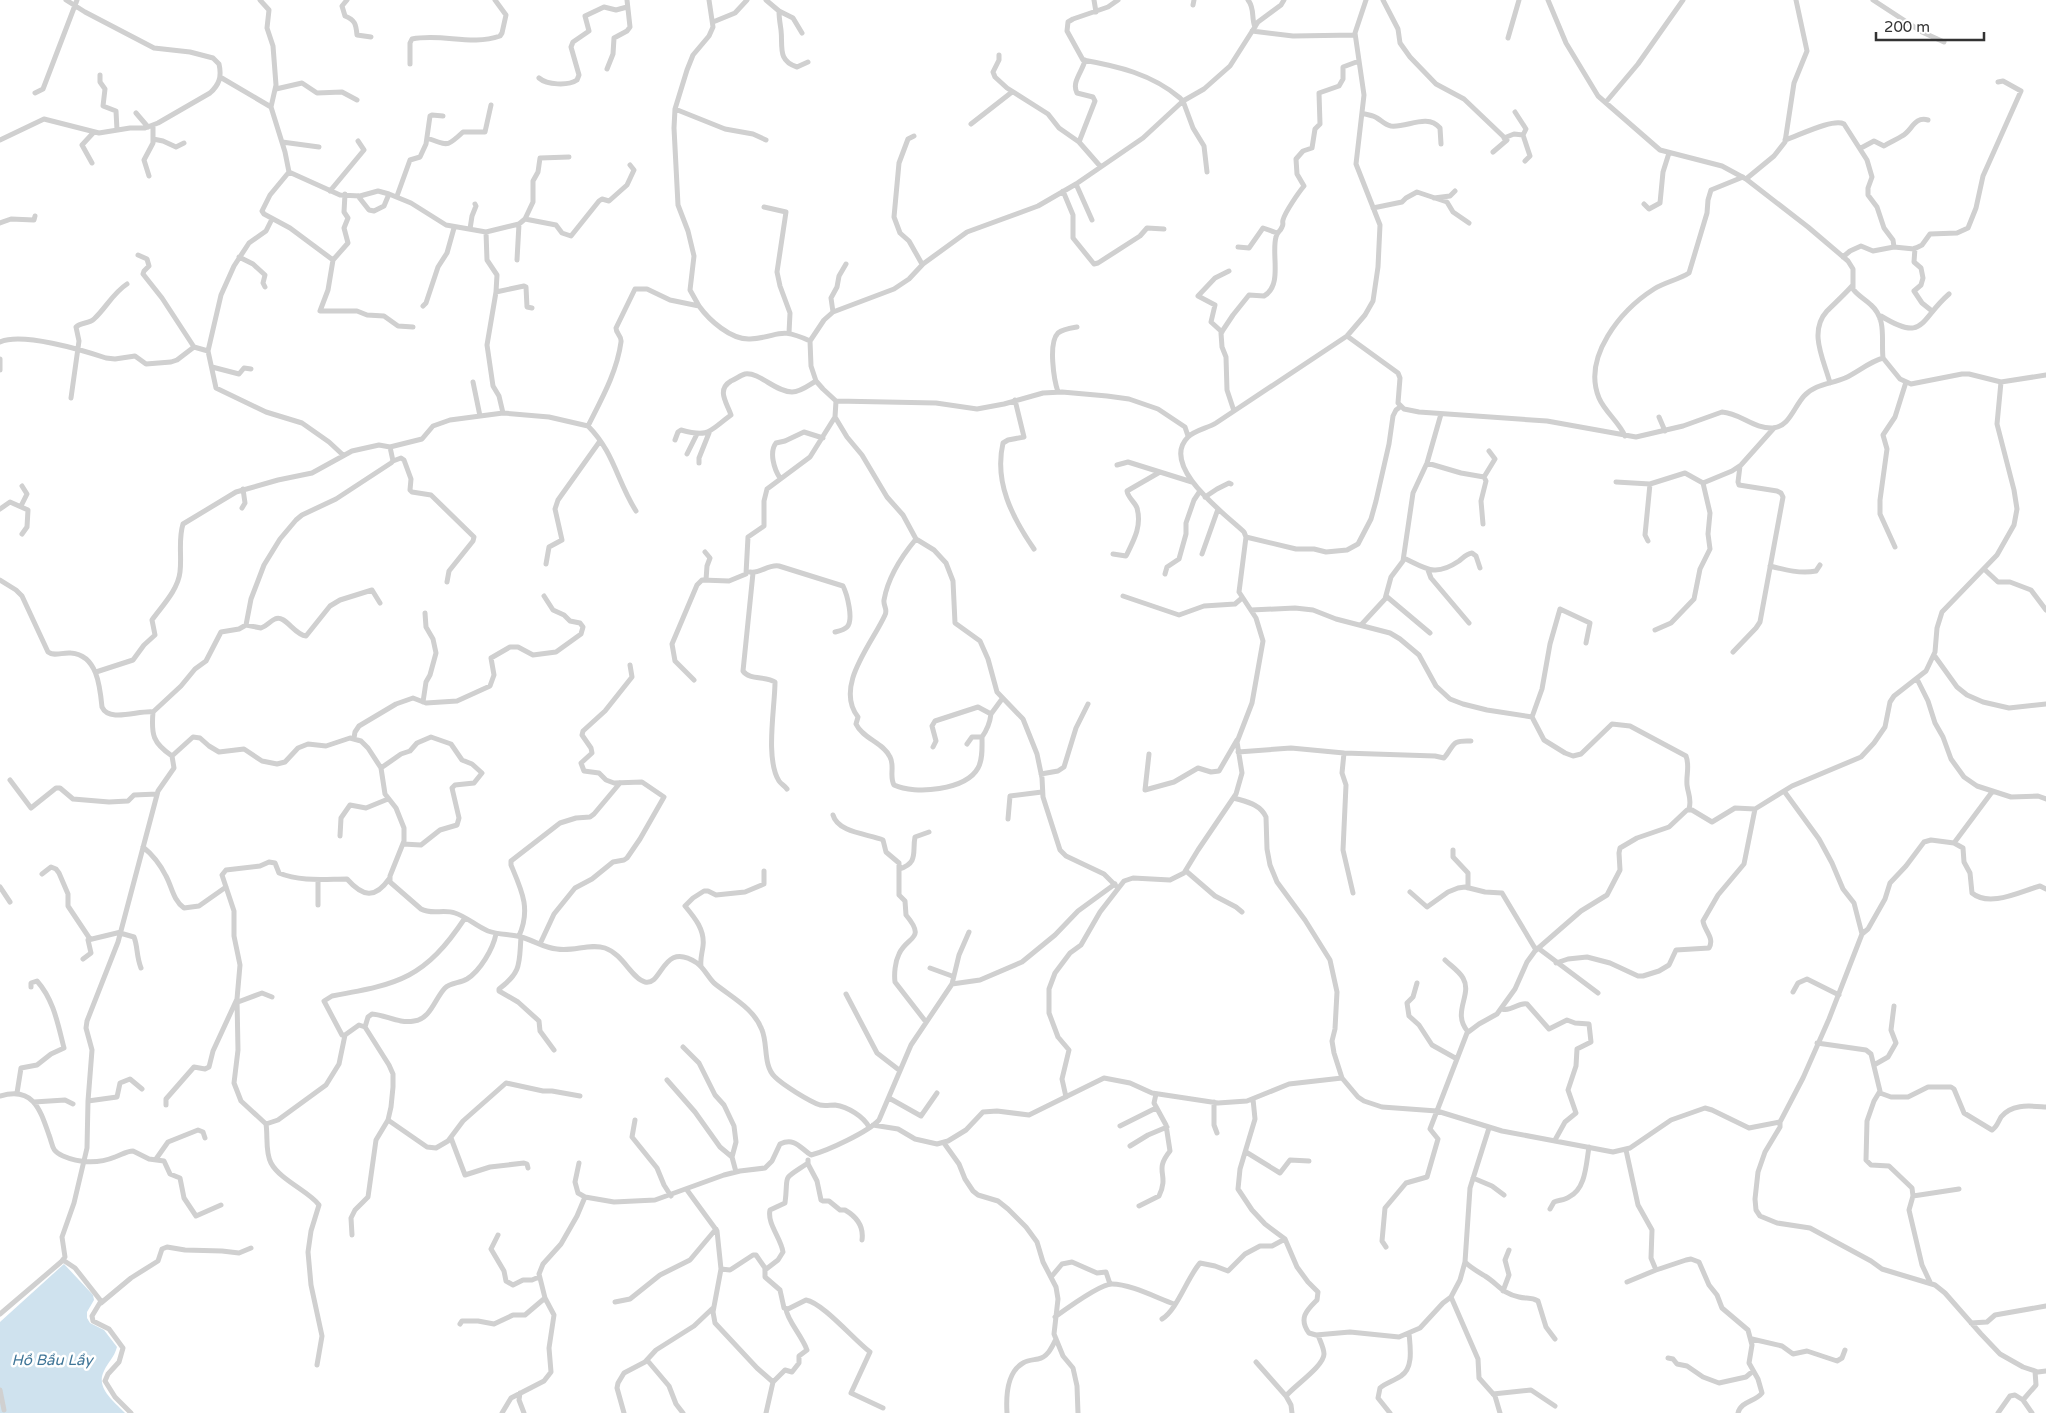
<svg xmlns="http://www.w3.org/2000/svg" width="2046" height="1413" font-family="'Varela Round',sans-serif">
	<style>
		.water { fill: #cfe2ee }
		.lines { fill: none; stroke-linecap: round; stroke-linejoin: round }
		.minor { stroke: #d0d0d0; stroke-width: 5 }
		.labels { text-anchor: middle; stroke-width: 5; stroke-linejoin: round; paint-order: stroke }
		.water-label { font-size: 15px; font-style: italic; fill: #3f7597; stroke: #fff }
	</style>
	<rect width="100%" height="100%" fill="#fff"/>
	<path class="water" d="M64,1264l29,31 1,5 -7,12v6l3,5 14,7 13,17c-3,11 -9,15 -13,24 -9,17 11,31 21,42h-125v-91z"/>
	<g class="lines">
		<path class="minor" d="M260,0l9,10 -2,18 6,18 3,39 -5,22
			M347,0l-5,6 3,10c10,4 11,8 12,19l14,2
			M766,0l13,11c0,7 1,12 2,19 2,16 -4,31 16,37l11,-5
			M1094,0l2,12
			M1118,0l-10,7 -35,12 -5,3 -1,9 16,29c34,6 69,14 97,38l3,3 10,27 11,18 3,26
			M1248,0c7,8 3,18 7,27
			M1383,0l15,29 2,14 10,14 26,27 28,15 43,41 -14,12
			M1548,0l18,43 32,53 62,54 62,16 24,13 62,48 40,34 5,8v20c5,7 12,10 18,16 16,14 10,35 12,53l17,21 11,5 51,-10h7l32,8 45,-7
			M1873,0l49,32 22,10
			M1193,5l1,-5
			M779,11l14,7 9,15
			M713,22l22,-9 12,-13
			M1252,31l41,5 62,-1
			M1508,38l11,-38
			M999,55v5l-6,12 2,5 12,11 41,26 11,14 20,14 21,24
			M410,64v-21l2,-4c30,-6 59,7 88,-3l2,-3 4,-18 -11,-15
			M607,69l6,-15 1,-16 13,-7 3,-4 -3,-27
			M100,75v7l5,7 -2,17 13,5 1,19
			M220,77l51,30 14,45 4,20 -19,23 -8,16 2,3 26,14 43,32 -5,30 -8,21h37l10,4 17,1 14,10 15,1
			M539,78c8,7 29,8 38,2l2,-5 -8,-28 2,-5 16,-11 -4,-15 19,-9 12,3 11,-3
			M276,89l26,-6 15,10 25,-1 15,8
			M35,93l8,-4 34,-89
			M1606,102l32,-38 45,-64
			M675,109l50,20 28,5 13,6
			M1515,112l11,17 -3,6
			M136,113l12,14
			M1362,113c5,2 11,2 15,5 5,3 8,7 14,8 16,2 36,-13 49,2l1,16
			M971,124l41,-32
			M914,136l-6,3 -9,24 -5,54 6,16 9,8 13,23
			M427,138c21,7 19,10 36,-6h22l6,-27
			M1504,138l10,-4 9,1 7,21 -5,5
			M153,139l10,2 13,6 8,-4
			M0,140l44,-21 55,14 31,-5h15l13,-5 52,-30c9,-8 12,-16 9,-29l-6,-6 -23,-6 -36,-4 -69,-36 -19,-12
			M1785,140c13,-4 48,-22 59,-16l23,36 5,17 -4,11v7l9,12 7,21 9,12 1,7
			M282,142l37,5
			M1079,142l16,-41 -2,-4 -16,-4c-6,-11 6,-22 8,-33
			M1861,148l13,-7 10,5c6,-4 12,-6 18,-10 10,-5 12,-20 26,-16
			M92,163l-10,-18 12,-13
			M289,172l51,23 20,1 18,-5 11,3 22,9 35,22 40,7 1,28 10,15 -1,17 -9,53 6,41 6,10 4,17
			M149,176l-5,-16 9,-17v-18
			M1746,179l28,-23 11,-14 9,-59 13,-32 -11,-51
			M1076,184l16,36
			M330,191l34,-41 -6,-9
			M1063,191l10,24v23l21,26 4,-1 42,-27 7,-8 17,1
			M358,196l11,14 5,1 10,-5 5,-12
			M397,196l13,-36 10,-3 6,-13 4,-28 2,-1 11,1
			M1434,198l16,-2 5,-5
			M1644,204l5,5 11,-6 3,-31 6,-19
			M764,207l22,5 -9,60 3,14 10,27 -1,20
			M1373,208l29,-6 4,-4 11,-6 30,10 6,10 16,11
			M525,219l31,6 6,8 9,3 28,-35 3,-2 7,2 18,-16 7,-15 -4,-5
			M0,223l11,-4 23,1 1,-4
			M470,229l2,-13 4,-10 -1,-2
			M486,232l33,-8 6,-5 8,-17v-21l5,-9 2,-14 29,-1
			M1238,247l11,1 14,-20 14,5
			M1915,248l-1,14 7,6 2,10 -2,7 -7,6 8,12 10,8
			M138,255l9,4 2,7 -5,5 -1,3 19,24 32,49
			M239,257l14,7 12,11 -2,8 2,4
			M1843,257l7,-6 11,-5 12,5 21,-4 20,2 8,-4 8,-11 27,-1 11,-5 8,-20 7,-32 38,-85 -18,-10 -5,1
			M333,260l15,-17 -4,-15 4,-10 -4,-6 1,-18
			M517,260l2,-36
			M496,292l28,-6 2,1 1,20 5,1
			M423,306l3,-3 12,-36 9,-14 7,-25
			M699,306l-9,-16 4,-34 -6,-25 -10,-26 -4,-77 1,-19 12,-39 6,-15 16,-19 4,-9 -4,-27
			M833,312l-2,-14 6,-11 2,-11 7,-12
			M1880,319l1,-3c44,27 38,4 68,-22
			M1222,332l-11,-10 4,-17 -17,-9 17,-18 14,-7
			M1347,336l51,37 2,5 -2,25 6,6 15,3 128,9 89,16 47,-11 39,-14c18,1 32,17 51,16 16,-1 21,-21 31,-32 11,-12 27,-12 41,-18 13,-6 24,-16 38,-20
			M810,341l1,25 5,15 7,8 13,12 100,2 41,6 27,-5 39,-11 19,-1 45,4 22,3 29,10 27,18 3,9
			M0,342c22,-10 82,8 106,16l9,1 20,-3 11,8 25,-2 6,-2 17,-13 14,4 8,37 50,24 36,11 27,19 14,13
			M208,351l13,-56 13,-29 15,-23 17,-12 6,-12
			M0,359v11
			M212,367l27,7 5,-6 7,1
			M473,382l7,34
			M1830,383c-6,-23 -22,-51 -3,-72 8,-8 17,-16 25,-25
			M1058,392c-4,-12 -10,-49 0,-59 5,-4 13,-5 19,-6
			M71,398l8,-57 -3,-14c5,-5 13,-3 18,-8 12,-11 19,-26 33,-35
			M1015,400l9,37 -16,3 -5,3c-9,39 9,74 31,106
			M1234,411l-7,-21 -1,-33 -4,-10 -1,-14 12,-18 16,-20 15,1c19,-11 7,-42 12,-59 1,-5 4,-5 6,-10 2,-4 0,-3 1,-7 2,-8 16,-28 21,-34l-7,-12 -1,-15 7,-8 9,-3 3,-19 5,-5 -1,-31 20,-7 4,-7v-12l16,-6
			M835,417l12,20 15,18 25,42 16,18 13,24 18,11 12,13 7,18 2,42 25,18 8,18 9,33 26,27 14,35 5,24 1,19 17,53 6,6 38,18 12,12
			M1659,417l6,14
			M588,426c26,26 29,55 48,85
			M1625,436c-6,-14 -20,-24 -26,-38 -17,-41 22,-88 55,-109 11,-7 24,-9 35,-16l18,-60 1,-13 3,-10 32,-13
			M675,440l3,-8 3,-2c29,8 28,1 50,-15 -4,-12 -15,-25 0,-34 5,-2 10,-6 14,-7 15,-2 30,18 47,18 9,0 17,-7 24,-11
			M687,454l10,-20
			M393,461l8,-3 3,2 7,19 -1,11 2,2 19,3 43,42 -1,4 -24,30 -2,11
			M699,463v-5l10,-25
			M1427,463l34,10 23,4
			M1117,465l11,-3 64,20
			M780,478c-6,-9 -11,-26 -4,-35l9,-2 19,-9 19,6
			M1616,482l34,2 35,-11 18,10 29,-12 9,-6 33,-37
			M1205,497l12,-8 12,-6 2,1
			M21,506l6,-12 -5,-8
			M242,508l3,-5 -2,-14
			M0,509l10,-7 18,8 -1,17 -5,7
			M1483,524l-2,-23 5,-20 -2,-4 11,-18 -6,-8
			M1246,537l50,12h18l12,3 21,-2 11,-6 13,-25 5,-18 13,-57 4,-28 3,-6 4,-3
			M916,539c-15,18 -28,38 -32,61 -1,6 4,9 1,15 -13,29 -51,71 -27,102l-2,7c7,15 27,18 34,33 5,9 -1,19 4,28 21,10 72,5 84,-17 5,-9 4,-21 4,-31
			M1648,541l-3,-6 5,-51
			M1895,547l-15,-33v-14l7,-51 -4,-14 12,-18 11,-35
			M705,552l5,6 -3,8 -1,14
			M1113,554l13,2c8,-16 16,-30 11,-48 -2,-6 -9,-10 -10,-17l33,-19
			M1202,554l16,-45
			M1404,558c23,11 31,19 55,3 4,-3 7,-7 13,-8l4,3 4,12
			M546,564l3,-17 13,-7 -7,-31 3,-9 42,-59
			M1770,566c15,4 31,8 46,5l4,-6
			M1984,569l14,13h12l21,8 15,20
			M1428,570l3,8 38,45
			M750,572c10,2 18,-8 29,-6l64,20c4,8 11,34 4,41 -3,3 -8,4 -12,5
			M753,573l-10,98c6,9 23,5 32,11 0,25 -10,77 4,99 2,3 6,5 8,8
			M1165,574l2,-7 12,-8 7,-25v-11l8,-23 6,-9
			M0,580l16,10 6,6 26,56c7,5 14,0 23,1 26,2 29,33 31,54 7,16 37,3 51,5
			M1123,596l56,19 25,-9 31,-2 7,-6
			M1386,596l44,37
			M1251,610l44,-2 18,2 23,9 54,14 10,6 19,16 17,31 14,13 13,5 24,6 45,7 12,23 21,13 8,3 8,-2 31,-30 18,2 56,30c4,10 0,18 1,29 1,9 5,14 2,24
			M246,625l15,3c6,-2 9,-7 14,-9 10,-5 19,16 31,17l24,-30 10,-6 32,-10 8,13
			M1361,625l24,-26 6,-22 12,-16 10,-68 14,-30 14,-49
			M1655,630l16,-7 23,-24 6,-30 10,-20 -2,-15 2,-21 -7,-30
			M1733,652l23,-24 4,-6 23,-125 -2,-4 -4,-2 -38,-6 -1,-3 2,-16
			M1934,655l23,32 10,8 16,7 26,6 37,-4
			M96,672l37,-12 11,-15 11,-10 -3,-15c10,-14 26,-30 28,-48 2,-16 -2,-32 3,-48l53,-32 42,-12 34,-7 40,-22 27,-6 11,2
			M1917,679l11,22 7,22 8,14 8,22 13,18 13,9 34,11 27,-1 8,3
			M694,680l-19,-19 -3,-17 25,-59 5,-5 27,1 17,-7 2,-37 16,-11v-25l3,-12 43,-32 25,-40 1,-16
			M423,702l3,-20 4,-7 6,-22 -3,-14 -7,-12 -1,-14
			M1532,717l10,-28 8,-45 10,-35 30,14 -4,20
			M354,738l1,-6 4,-6 37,-22 17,-6 13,5 31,-2 33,-15 4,-11 -3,-17 19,-11h8l15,8 23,-3 25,-18 2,-7 -3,-4 -10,-2 -6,-6 -11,-5 -9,-14
			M967,744l5,-7h10c5,-7 8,-15 9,-23
			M933,747l3,-6 -4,-15 3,-5 43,-14 13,7 11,-15
			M1238,752l53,-4 53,5 91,3 9,2c11,-13 6,-18 27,-17
			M1344,753l-2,20 4,12 -3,65 10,43
			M1149,754l-4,36 29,-8 24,-14 13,4 8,-1 18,-31
			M172,756l21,-19 7,1 9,8 10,6 25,-3 18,12 15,3 8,-2 13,-14 10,-4 18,2 24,-8 11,3 7,7 13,20 4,26 11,14 8,20v13l-14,35v6l31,27c10,6 23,0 34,4 12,4 21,13 33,18 11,4 22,3 33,6 12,3 23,11 36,12 16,3 33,-6 48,-1 18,6 27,31 40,34 18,4 17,-42 52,-19 7,5 11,14 17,20 17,14 40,25 48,47 6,14 1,36 13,47 8,8 34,24 45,28 5,1 10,0 15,0 13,2 28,11 34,22
			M381,768l20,-14 9,-3 7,-8 14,-6 20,7 11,16 10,4 10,9 -8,10 -19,2 -3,3 7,30 -2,7 -17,5 -19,15 -18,-1
			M1041,774l17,-3 6,-4 12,-39 12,-24
			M10,780l21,28 25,-20h4l13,11 36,3 19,-1 6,-6 23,-1
			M1234,798c13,4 26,6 32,19l1,32 3,16 7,17 28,38 25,40 7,32 -2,37 -3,12 2,12 8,25 16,19 6,4 18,6 55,4 65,20 111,21 17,-4 41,-28 34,-12 7,2 37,18 31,-6v5l-15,25 -7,20 -3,27 1,11 4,6 17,7 33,5 61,33 11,8 53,16 10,8 36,41 19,20 23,13 15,5 8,-1
			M833,815c5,18 36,19 50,25l3,12 13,11v32l6,6 1,14c21,25 1,21 -7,39 -4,8 -5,20 -4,28l31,40
			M1008,819l2,-23 32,-4
			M340,836l1,-18 9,-13 16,3 22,-9
			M1954,843l9,5 1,14 6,11 2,20c18,15 49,-2 68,-7l6,3
			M143,847c10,8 17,17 23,29 6,11 7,24 18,32l15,-2 27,-19
			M1453,850v7l15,16v15
			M899,869c20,-6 13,-17 16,-32l14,-5
			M1186,871l29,25 21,11 6,5
			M42,874l9,-7 5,2 3,4 9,21v12l22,33
			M318,880v25
			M0,887l10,15
			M1410,892l17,15 21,-15 10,-4 7,-1 20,5 17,1 34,57
			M120,933l14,4c4,10 2,18 7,31
			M1862,934l6,-5 17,-30 5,-16 16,-17 18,-24 7,-2 23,3 38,-51
			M519,936c12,-27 3,-45 -8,-71v-4l49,-38 16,-5 14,-1 4,-3 26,-31
			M521,937c-2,26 1,35 -22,52v2l19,11 21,19 1,10 14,19
			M540,944l14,-30 21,-26 17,-9 21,-17 11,-2 3,-2 13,-19 24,-42 -22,-15 -28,1 -8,-3 -7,-7 -15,-2 -3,-8 11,-10 -1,-5 -9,-13 1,-4 22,-20 27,-34 -2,-12
			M1538,948l60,45
			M83,959l8,-6 -3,-13 33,-8
			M1445,960c6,6 14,11 18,18 10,17 -12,34 5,54
			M1556,963l12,-4 19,-2 23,6 28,13h5l16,-5 10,-6 7,-15 33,-2c6,-10 -5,-18 -6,-27l15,-26 26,-31 11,-55
			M701,966c-1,-7 1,-12 2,-20 2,-16 -8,-28 -18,-40l8,-8 11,-7h4l8,4 29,-3 19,-8v-13
			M930,968l22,8
			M1417,983l-4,14 -6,6 2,13 10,9 13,20 25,14
			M952,984l7,-29 10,-23
			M1793,992l5,-9 9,-4 32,16
			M846,994l31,59 22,17
			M238,1002l24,-9 10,4
			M1502,1009c10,3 16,-7 25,-5l22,25 18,-9 8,3 14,1 2,18 -14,7 -1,17 -8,24 8,23 -11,9 -10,18
			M365,1027l3,-10 4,-3c14,1 27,10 42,7 17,-2 21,-23 31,-33 5,-5 15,-5 22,-9 13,-8 26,-30 29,-45
			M1817,1043l49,7 5,4 9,37 -6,10 -7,20 -1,39 5,5 18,1 23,22 1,8 -4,14 13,55 8,17
			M683,1047l16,16 16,32 9,10 10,21 2,16 -4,15 4,15
			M1874,1065l14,-8 8,-14 -5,-13 3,-24
			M667,1080l28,32 25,35 12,10
			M17,1093l4,-25 16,-3 14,-11 13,-6c-6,-23 -10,-48 -27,-67l-6,2v4
			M1880,1093l11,4h17l20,-10h23l3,2 10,24 28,17c5,-3 6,-8 9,-13 11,-14 30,-11 45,-10
			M0,1096c33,-10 40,13 49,39 4,10 2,16 14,21 16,7 35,8 52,1 6,-2 12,-6 18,-6l16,8 15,2 6,13 10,4 4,20 12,18 25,-11
			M1066,1097l-4,-18 7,-29 -11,-13 -9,-24v-24l6,-16 15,-20 11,-8 19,-33 24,-31 9,-3 37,2 14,-7 14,-23 38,-56 6,-21 -5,-31 15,-39 11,-62 -7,-23 -17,-26 7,-55 -2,-5c-19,-18 -85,-66 -56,-95 7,-7 20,-9 28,-14l131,-87 18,-21 8,-14 5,-34 2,-42 -24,-61 8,-69 -9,-62 11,-33
			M889,1098l32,18 16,-23
			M1253,1099l2,20 -15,50 -2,20 14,21 13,14 20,15 12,28 11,15 10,10 -1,8c-10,10 -19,18 -8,33l7,2 34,-3 49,5 21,-9 23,-25 8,-6
			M88,1101l29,-4 3,-14 10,-4 12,10
			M34,1102l31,-2 8,4
			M1214,1102v23l3,8
			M166,1105v-6l28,-32 11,2 4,-2 4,-16 24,-52
			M388,1120l39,27 9,1 12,-7 15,-20 43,-38 37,8h9l28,5
			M635,1120l-3,17 25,31 7,17 7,11
			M1780,1122l23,-44 26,-59 33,-85 -8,-31 -11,-14 -11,-26 -13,-24 -35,-48
			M266,1124l12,-4 48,-35 13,-21 6,-29
			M873,1125l25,4 17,10 22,5 11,-3 18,-11 17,-18 14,-1 32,4 75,-37 26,5 22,10 66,10 29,-2 42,-17 53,-6
			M1120,1126l36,-18
			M1489,1128l-19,60 -5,74 -5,18 -9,17 27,62 1,19 16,18 5,17
			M451,1138l14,37 25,-8 34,-4 3,1 1,4
			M944,1143l15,21 6,15 8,12 5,4 20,6 10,8 18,18 11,15 6,20 13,25 2,12 -4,35 9,22 10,12 4,18 1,27
			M1130,1146l18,-11 19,-8
			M1626,1150l12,55 14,25 -1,28 5,12
			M1246,1152l34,21 10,-13 19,1
			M156,1159l12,-17 30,-12 5,2 2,6
			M808,1160v4l9,17 4,19 2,1h6l11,9h5c12,7 19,16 17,30
			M579,1163l-4,19 3,11 7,4
			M1473,1178l19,8 12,9
			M687,1190l30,41 4,38 -8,43 2,11 42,45 16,14 -7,31
			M1913,1196l46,-7
			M1139,1206l20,-10c11,-23 -6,-24 11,-45l-4,-26 -12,-22 2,-9
			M1550,1209l4,-7c5,-2 11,-2 15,-5 17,-8 17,-33 20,-50
			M352,1235l-1,-17 4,-8 13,-13 8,-57 12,-20 3,-13 2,-20v-13l-4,-9 -24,-38 -6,-2 -14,10h-3l-18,-34 8,-5c68,-12 93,-18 133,-78
			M498,1235l-7,14 13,22 2,10 7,4 10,-5h9l7,-3
			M1386,1247l-4,-6 3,-33 21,-25 21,-6 11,-38 -8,-10 37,-96 12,-9 18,-10 18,-25 12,-27 8,-11 46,-40 26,-16 13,-25 -1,-17 1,-5 17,-10 32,-11 18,-17h5l20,12 23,-14 20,1 37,-23 69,-29 13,-14 11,-16 5,-25 4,-6 32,-25 9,-19 2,-24 5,-16 55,-57 17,-30 3,-16 -3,-19 -17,-66 4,-42
			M63,1260l12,8 26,33 -9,15 1,5 16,8 14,19 -4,14 -11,12 -3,7 10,16 16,16
			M1465,1262c6,6 12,9 20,14 12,7 17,18 34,21 7,2 12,0 19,4l8,26 9,12
			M721,1269l9,1 23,-15h3l9,13v9l15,13 4,18 4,1 18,-9c17,3 48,40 64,52l-19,41 32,15
			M765,1270l13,-10 5,-8c-2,-14 -16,-28 -13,-42l15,-7c4,-31 -5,-21 23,-40
			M1052,1276l10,-12 10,-2 25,11 9,-1 4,12
			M1627,1282l29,-12 30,-10 5,-1 8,3 10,23 8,10 5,13 26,22 4,15 -3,18 9,16 4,14c-7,9 -21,8 -24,20
			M1503,1291l6,-16 -4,-15 4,-10
			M615,1302l15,-3 30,-24 30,-15 26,-31
			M101,1303l30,-25 27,-17 4,-12 5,-2 18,3 37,1 17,2 12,-5
			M0,1314l61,-52 4,-5 -3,-20 12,-34 13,-55 1,-47 4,-51 -6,-22 1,-7 31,-79 40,-151 16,-23 -2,-12c-19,-13 -21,-21 -19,-44l28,-26 14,-17 11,-8 15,-29 18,-3 7,-4 5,-26 13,-34 16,-26 16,-19 6,-5 34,-16 55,-36 2,-2 -3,-14 32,-8 11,-13 17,-6 53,-7 46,4 39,9c13,-26 29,-54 33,-84 1,-6 -5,-8 -5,-14l19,-39h12l23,11 29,6c10,14 32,34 51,33 30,-2 28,-13 60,2l14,-21 9,-8 61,-23 15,-10 14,-15 44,-32 71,-26 38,-22 67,-46 40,-37 21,-12 26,-23 28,-44 23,-17 3,-5
			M1055,1317c11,-8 45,-33 57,-33 18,0 45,14 62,20
			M1162,1319c15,-9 25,-41 38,-56l15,3 13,5 17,-17 15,-8h12l13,-7
			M1971,1323l16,-1 8,-7 51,-9
			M460,1324l2,-3h16l16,3 19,-9h12l20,-17
			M1752,1339l30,7 11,8 14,-3 30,10 5,-3 3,-8
			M1668,1358l5,1 4,5 10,2 16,11 16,6 27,-6 7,-6
			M647,1360l22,26 7,18 7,9
			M1256,1362l30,34
			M317,1365l5,-29 -11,-51 -3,-33 3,-21 8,-26c-9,-13 -39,-25 -48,-42 -6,-11 -3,-27 -5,-39l-25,-23 -7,-18 4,-33 -1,-51 3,-34 -6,-29v-25l-12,-36 4,-5 34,-4 9,-4 6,1 4,10c22,9 46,6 68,6 16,18 28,20 42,0
			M773,1382l12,-12 7,2 7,-9v-7l8,-6c-5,-14 -20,-30 -21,-41
			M0,1390l4,20
			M520,1393l-1,7 5,13
			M1493,1394l38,-4 24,16
			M502,1413l9,-15 33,-17 7,-9 -2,-24 5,-33 -9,-17 -6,-24 4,-10 18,-20 16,-28 8,-19 29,5 41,-2 69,-25 16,-4 25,-3 7,-7 8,-17c15,-7 20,4 31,11 16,-4 57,-23 68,-35l32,-75 41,-61 28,-4 42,-18 33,-27 23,-24 37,-27
			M624,1413l-7,-25 1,-5 6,-10 21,-11 11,-12 38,-24 19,-18
			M1007,1413c-1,-16 0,-41 16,-50 5,-3 10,-3 15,-4 10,-2 14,-12 18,-20
			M1292,1413l-1,-8 -5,-9c8,-10 38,-30 38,-42 0,-6 -4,-13 -6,-19
			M1390,1413l-12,-15 2,-10c5,-5 14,-7 21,-12 13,-8 9,-30 8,-43
			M1998,1413l12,-17 5,-1 8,5
			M2032,1413l-9,-13 13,-15 -1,-14"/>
	</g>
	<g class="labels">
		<g class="water-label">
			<text x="52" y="1365">Hồ Bầu Lầy</text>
		</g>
	</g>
	<path d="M1876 32v8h108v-8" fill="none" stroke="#333333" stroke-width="2.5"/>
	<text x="1884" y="32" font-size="15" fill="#333333" stroke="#ffffff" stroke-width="4" paint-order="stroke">200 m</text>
</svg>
